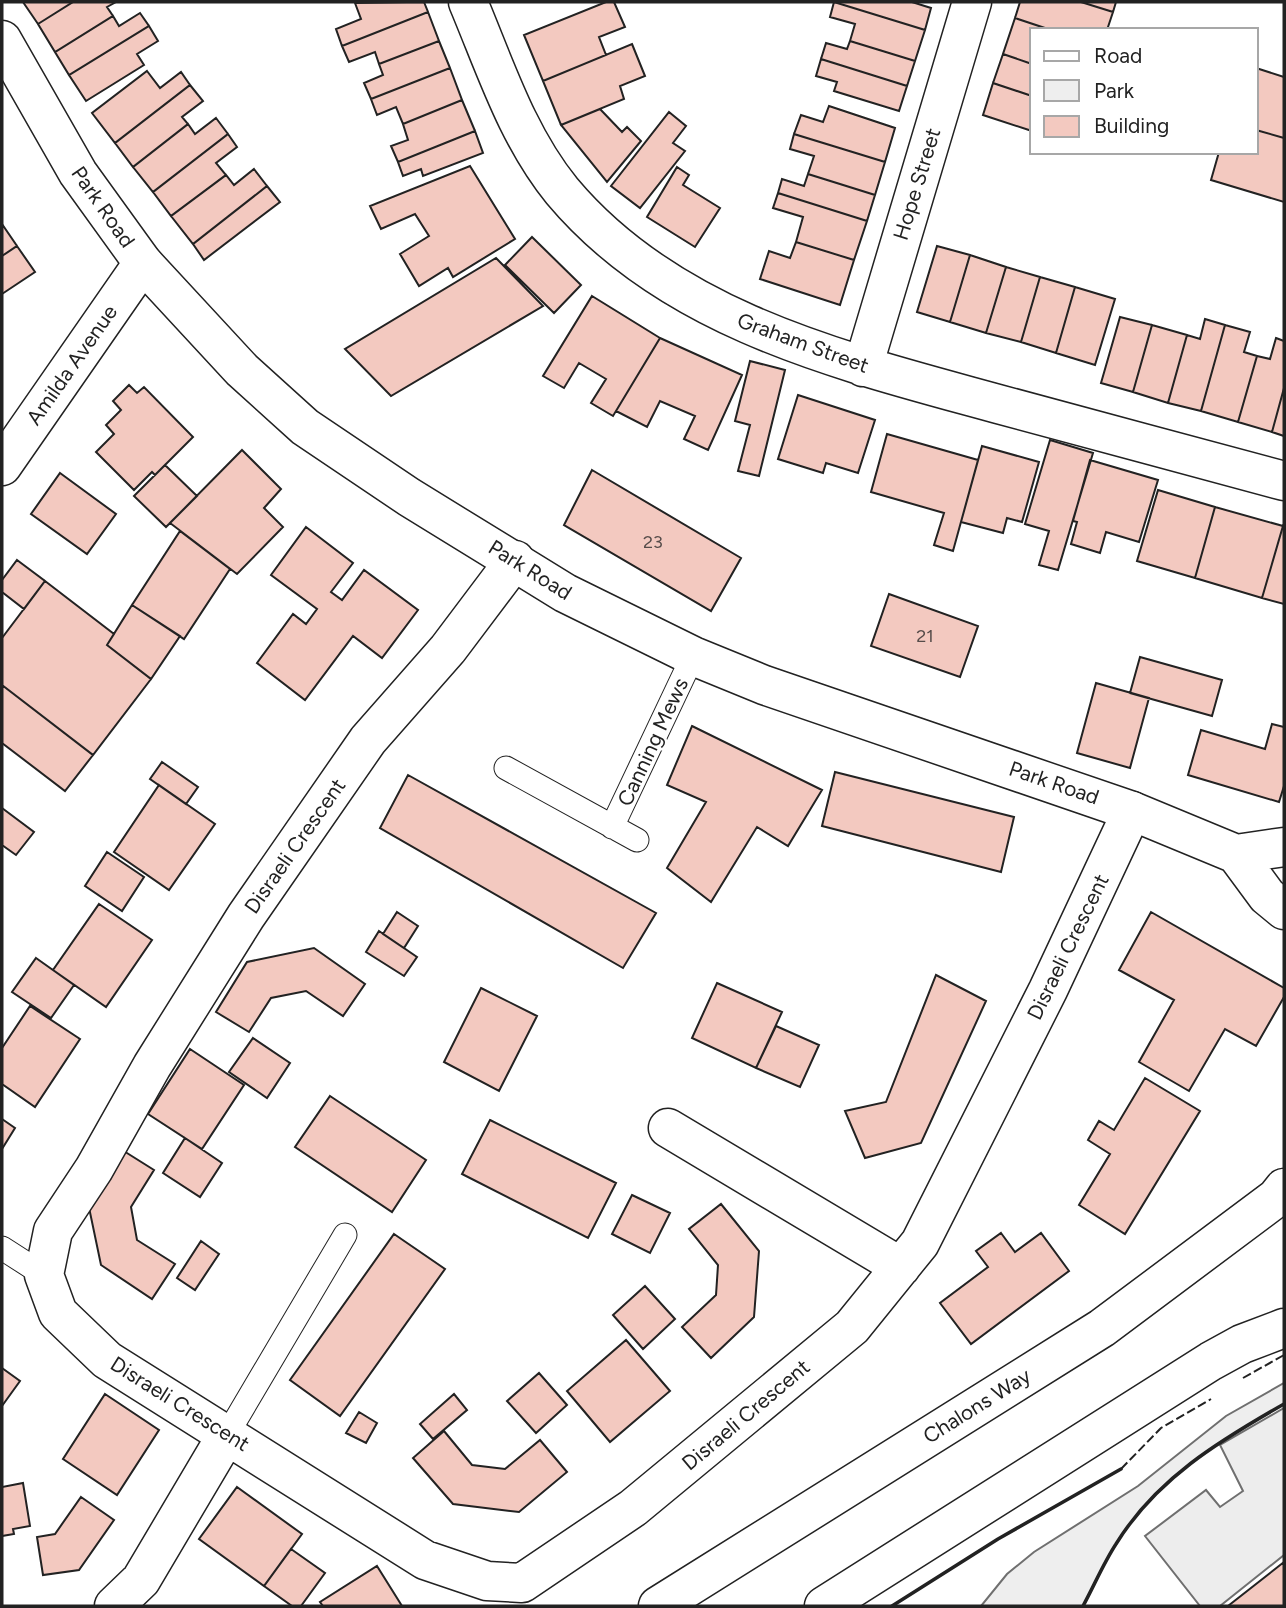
<svg xmlns="http://www.w3.org/2000/svg" width="1286" height="1608" font-family="Figtree,sans-serif">
	<style>
		.green { fill: #eee; stroke: #6f6f6f; stroke-width: 2 }
		.parking { fill: #ededed; stroke: #6f6f6f; stroke-width: 2 }
		.building { fill: #f3c9c0; stroke: #222; stroke-width: 2 }
		.lines { fill: none; stroke-linecap: round; stroke-linejoin: round }
		.lane-casing { stroke: #222; stroke-width: 25 }
		.street-casing { stroke: #222; stroke-width: 41 }
		.secondary-casing { stroke: #222; stroke-width: 41 }
		.primary-casing { stroke: #222; stroke-width: 41 }
		.lane { stroke: #fff; stroke-width: 23 }
		.street { stroke: #fff; stroke-width: 38 }
		.secondary { stroke: #fff; stroke-width: 38 }
		.primary { stroke: #fff; stroke-width: 38 }
		.fence { stroke: #222; stroke-width: 2; stroke-dasharray: 9 3.5; stroke-linecap: butt }
		.wall { stroke: #222; stroke-width: 3.5 }
		.labels { text-anchor: middle; stroke-width: 5; stroke-linejoin: round; paint-order: stroke }
		.number-label { font-size: 18px; fill: #564c4a }
		.street-label { font-size: 21px; fill: #222; stroke: #fff }
	</style>
	<rect width="100%" height="100%" fill="#fff"/>
	<path class="green" d="M1284,1383v21c-65,37 -128,75 -168,140 -13,20 -22,42 -33,62h-102l26,-32 27,-22 104,-66 88,-70z"/>
	<path class="parking" d="M1284,1408v147l-64,51h-20l-55,-70 61,-46 14,17 23,-16 -23,-46z"/>
	<path class="building" d="M23,2h50l-35,22z
		M73,2h43l-9,5 6,9 -58,36 -17,-28z
		M424,2l4,10 -86,34 -6,-17 25,-10 -6,-16z
		M606,2h8l11,25 -26,10 7,18 -63,26 -19,-46z
		M834,2h78l19,6 -6,22z
		M834,2l91,28 -10,31 -65,-20 5,-17 -25,-7z
		M1020,2h61l32,10 -6,18h-56l-36,-12z
		M1081,2h35l-3,10z
		M428,12l11,29 -60,23 -4,-12 -26,10 -7,-16z
		M140,13l9,13 -80,49 -14,-23 58,-36 6,10z
		M1015,18l36,12h-19v34l-29,-10z
		M149,26l9,15 -21,13 7,11 -58,36 -17,-26z
		M439,41l11,27 -79,31 -7,-16 19,-8 -4,-11z
		M850,41l65,20 -8,25 -86,-27 5,-16 21,6z
		M632,44l13,32 -25,10 4,13 -63,26 -18,-44z
		M1003,54l29,10v32l-39,-13z
		M821,59l86,27 -8,25 -65,-20 3,-9 -21,-6z
		M450,68l12,32 -59,24 -7,-17 -19,8 -6,-16z
		M1256,68l28,9v61l-28,-8z
		M147,71l13,17 21,-16 9,13 -75,58 -23,-30z
		M993,83l39,13v35l-49,-16z
		M190,85l13,16 -21,16 6,7 -55,43 -18,-24z
		M462,100l13,31 -77,31 -7,-16 17,-6 -5,-16z
		M829,106l66,22 -10,34 -91,-28 7,-19 22,7z
		M600,109l22,23 5,-5 14,14 -34,41 -46,-57z
		M669,112l17,14 -13,17 12,8 -45,57 -29,-22z
		M216,118l12,16 -75,58 -20,-25 55,-43 7,10z
		M1256,130l28,8v64l-73,-22 8,-28h37z
		M475,131l8,22 -60,23 -2,-7 -18,7 -5,-14z
		M228,134l9,13 -21,16 10,12 -55,41 -18,-24z
		M794,134l91,28 -10,33 -67,-21 6,-18 -24,-7z
		M470,166l45,73 -62,38 -5,-9 -29,18 -19,-32 29,-18 -14,-22 -34,15 -11,-23z
		M677,167l12,8 -6,10 37,23 -25,39 -48,-30z
		M254,169l13,17 -74,58 -22,-28 55,-41 8,10z
		M808,174l67,21 -8,26 -89,-28 4,-14 22,7z
		M267,186l13,16 -76,58 -11,-16z
		M778,193l89,28 -13,39 -58,-18 7,-25 -30,-9z
		M2,224l15,22 -15,10z
		M532,237l49,48 -27,28 -49,-48z
		M796,242l58,18 -14,45 -80,-26 9,-28 21,7z
		M17,246l18,26 -33,22v-38z
		M937,246l33,9 -20,67 -33,-10z
		M970,255l36,12 -20,66 -36,-11z
		M496,258l47,48 -152,90 -46,-47z
		M1006,267l34,10 -19,65 -35,-9z
		M1040,277l35,10 -19,66 -35,-11z
		M1075,287l40,12 -20,66 -39,-12z
		M592,296l68,42 -47,78 -22,-13 15,-24 -27,-16 -15,25 -21,-12z
		M1120,317l32,8 -19,67 -32,-9z
		M1205,319l20,6 -24,86 -33,-8 19,-68 13,4z
		M1152,325l35,10 -19,68 -35,-11z
		M1225,325l25,7 -6,20 13,4 -19,66 -37,-11z
		M660,338l82,37 -34,75 -24,-11 11,-23 -35,-15 -13,26 -31,-16z
		M1276,338l8,3v47l-12,44 -34,-10 19,-66 13,3z
		M750,361l35,9 -26,106 -21,-5 12,-46 -15,-4z
		M129,385l8,8 7,-6 49,50 -38,38 -3,-3 -18,18 -38,-38 18,-18 -8,-9 15,-15 -8,-9z
		M1284,388v48l-12,-4z
		M798,395l77,25 -17,53 -32,-10 -3,10 -45,-14z
		M887,434l91,26 -25,91 -19,-6 10,-32 -73,-21z
		M1050,440l43,13 -35,117 -19,-5 10,-34 -24,-7z
		M982,446l57,16 -17,60 -15,-4 -4,15 -42,-11z
		M242,450l39,39 -17,19 19,19 -46,47 -67,-51z
		M1090,460l68,20 -19,62 -33,-10 -6,21 -29,-9 6,-22 -4,-1z
		M165,465l32,31 -31,31 -32,-31z
		M592,470l149,88 -30,53 -147,-86z
		M60,473l56,41 -29,40 -56,-40z
		M1158,490l57,17 -20,71 -58,-17z
		M1215,507l68,19 -21,72 -67,-20z
		M1283,526l1,1v77l-22,-6z
		M306,527l47,36 -22,29 11,8 22,-30 54,40 -36,48 -29,-22 -48,64 -48,-37 36,-49 13,10 11,-15 -46,-34z
		M180,531l50,38 -46,70 -52,-34z
		M17,560l28,21 -21,28 -22,-17v-12z
		M45,581l69,53 -7,11 44,34 -58,76 -91,-70v-47z
		M889,594l89,32 -18,51 -89,-31z
		M132,605l48,31 -29,43 -44,-34z
		M1140,657l82,23 -10,36 -82,-23z
		M1096,683l53,15 -19,70 -53,-15z
		M2,685l91,70 -28,36 -63,-48z
		M1272,724l12,3v59l-5,16 -91,-27 13,-45 64,19z
		M692,726l130,64 -34,56 -31,-19 -46,75 -44,-34 39,-66 -39,-17z
		M162,762l36,25 -12,17 -36,-25z
		M835,772l179,45 -13,55 -179,-46z
		M408,775l248,138 -33,55 -243,-140z
		M159,785l56,39 -46,66 -55,-38z
		M2,808l32,24 -18,23 -14,-10z
		M107,852l37,25 -22,34 -37,-25z
		M99,904l53,36 -46,67 -53,-37z
		M397,912l21,14 -14,22 -21,-14z
		M1151,912l133,76v9l-28,49 -31,-17 -36,62 -50,-29 35,-62 -55,-30z
		M379,931l38,26 -13,19 -38,-24z
		M314,948l51,36 -22,32 -37,-25 -35,7 -22,34 -33,-20 31,-50z
		M36,958l38,27 -23,33 -39,-26z
		M936,975l50,26 -65,142 -56,15 -20,-47 41,-9z
		M717,983l65,29 -26,56 -64,-30z
		M481,988l56,28 -38,75 -55,-29z
		M30,1006l50,33 -45,68 -33,-23v-36z
		M776,1026l43,19 -19,42 -44,-19z
		M253,1038l37,25 -23,35 -38,-26z
		M190,1049l54,36 -42,64 -54,-35z
		M1145,1078l55,33 -75,123 -46,-29 31,-51 -22,-14 11,-19 15,9z
		M330,1096l96,64 -34,52 -97,-65z
		M2,1119l13,9 -13,21z
		M490,1120l126,63 -28,55 -126,-64z
		M185,1138l37,25 -22,34 -37,-24z
		M119,1148l35,22 -23,37 6,33 38,24 -23,35 -51,-34 -14,-67z
		M632,1195l38,18 -20,40 -38,-19z
		M721,1204l38,47 -5,66 -43,41 -29,-31 34,-32 2,-30 -29,-36z
		M1001,1233l14,19 26,-19 28,38 -98,73 -31,-41 48,-36 -12,-16z
		M394,1234l51,35 -105,147 -50,-36z
		M201,1241l18,13 -24,36 -18,-12z
		M645,1286l30,33 -32,30 -30,-34z
		M626,1340l44,51 -60,51 -43,-51z
		M2,1368l18,13 -18,25z
		M539,1373l28,32 -31,28 -29,-32z
		M105,1394l54,36 -42,65 -54,-36z
		M454,1394l13,16 -34,29 -13,-15z
		M359,1412l18,11 -11,20 -20,-10z
		M444,1431l28,34 33,4 35,-29 27,32 -48,40 -66,-8 -40,-46z
		M23,1483l7,43 -17,3 1,5 -12,2v-49z
		M237,1487l65,47 -38,52 -65,-47z
		M81,1497l33,23 -35,50 -36,5 -6,-38 18,-3z
		M291,1549l34,24 -24,33h-9l-28,-20z
		M1284,1562v44h-56z
		M377,1566l25,40h-79l-3,-4z"/>
	<g class="lines">
		<g class="lane-casing">
			<path id="lane" d="M506,768l131,72
				M612,827l81,-171
				M2,1248l42,27
				M228,1433l117,-198"/>
		</g>
		<g class="street-casing">
			<path id="street" d="M468,2c27,64 49,134 94,189 109,130 280,170 436,213 95,26 191,51 286,77
				M863,367l109,-365
				M2,466l141,-203
				M515,560l-67,89 -80,91 -122,176 -94,150 -58,103 -41,62 -9,44 14,38 49,47 318,200 62,21 35,2 111,-75 219,-181 68,-84 128,-253 84,-179
				M668,1128l233,139
				M114,1606l27,-26 87,-147"/>
		</g>
		<g class="secondary-casing">
			<path id="secondary" d="M2,40l76,133 65,90 99,107 63,57 104,70 156,96 128,63 71,29 368,126 104,43 48,-7
				M1236,854l31,42 17,14"/>
		</g>
		<g class="primary-casing">
			<path id="primary" d="M658,1606l444,-278 174,-130 8,-10
				M824,1606l387,-245 31,-17 42,-16"/>
		</g>
		<use href="#lane" class="lane"/>
		<use href="#street" class="street"/>
		<use href="#secondary" class="secondary"/>
		<use href="#primary" class="primary"/>
		<path class="fence" d="M1243,1378l41,-23
			M1121,1469l40,-41 50,-29"/>
		<path class="wall" d="M892,1606l106,-67 123,-70
			M1083,1606c11,-20 20,-42 33,-62 40,-65 103,-103 168,-140"/>
	</g>
	<g class="labels">
		<g class="number-label">
			<text x="653" y="548">23</text>
			<text x="925" y="642">21</text>
		</g>
		<g class="street-label">
			<text transform="translate(917 184) rotate(-73)" y="7">Hope Street</text>
			<text transform="translate(103 207) rotate(55)" y="7">Park Road</text>
			<text transform="translate(803 343) rotate(20)" y="7">Graham Street</text>
			<text transform="translate(72 365) rotate(-55)" y="7">Amilda Avenue</text>
			<text transform="translate(530 570) rotate(32)" y="7">Park Road</text>
			<text transform="translate(653 742) rotate(-65)" y="7">Canning Mews</text>
			<text transform="translate(1054 783) rotate(19)" y="7">Park Road</text>
			<text transform="translate(295 846) rotate(-55)" y="7">Disraeli Crescent</text>
			<text transform="translate(1068 947) rotate(-64)" y="7">Disraeli Crescent</text>
			<text transform="translate(180 1404) rotate(32)" y="7">Disraeli Crescent</text>
			<text transform="translate(977 1406) rotate(-32)" y="7">Chalons Way</text>
			<text transform="translate(746 1415) rotate(-40)" y="7">Disraeli Crescent</text>
		</g>
	</g>
	<rect width="1286" height="1608" fill="none" stroke="#222222" stroke-width="7"/>
	<rect x="1030" y="28" width="228" height="126" fill="#ffffff" stroke="#a7a7a7" stroke-width="2"/>
	<rect x="1044" y="51" width="35" height="10" fill="#ffffff" stroke="#a7a7a7" stroke-width="2"/>
	<text x="1094" y="63" font-size="21" fill="#222222">Road</text>
	<rect x="1044" y="80" width="35" height="21" fill="#eeeeee" stroke="#a7a7a7" stroke-width="2"/>
	<text x="1094" y="98" font-size="21" fill="#222222">Park</text>
	<rect x="1044" y="116" width="35" height="21" fill="#f3c9c0" stroke="#a7a7a7" stroke-width="2"/>
	<text x="1094" y="133" font-size="21" fill="#222222">Building</text>
</svg>
